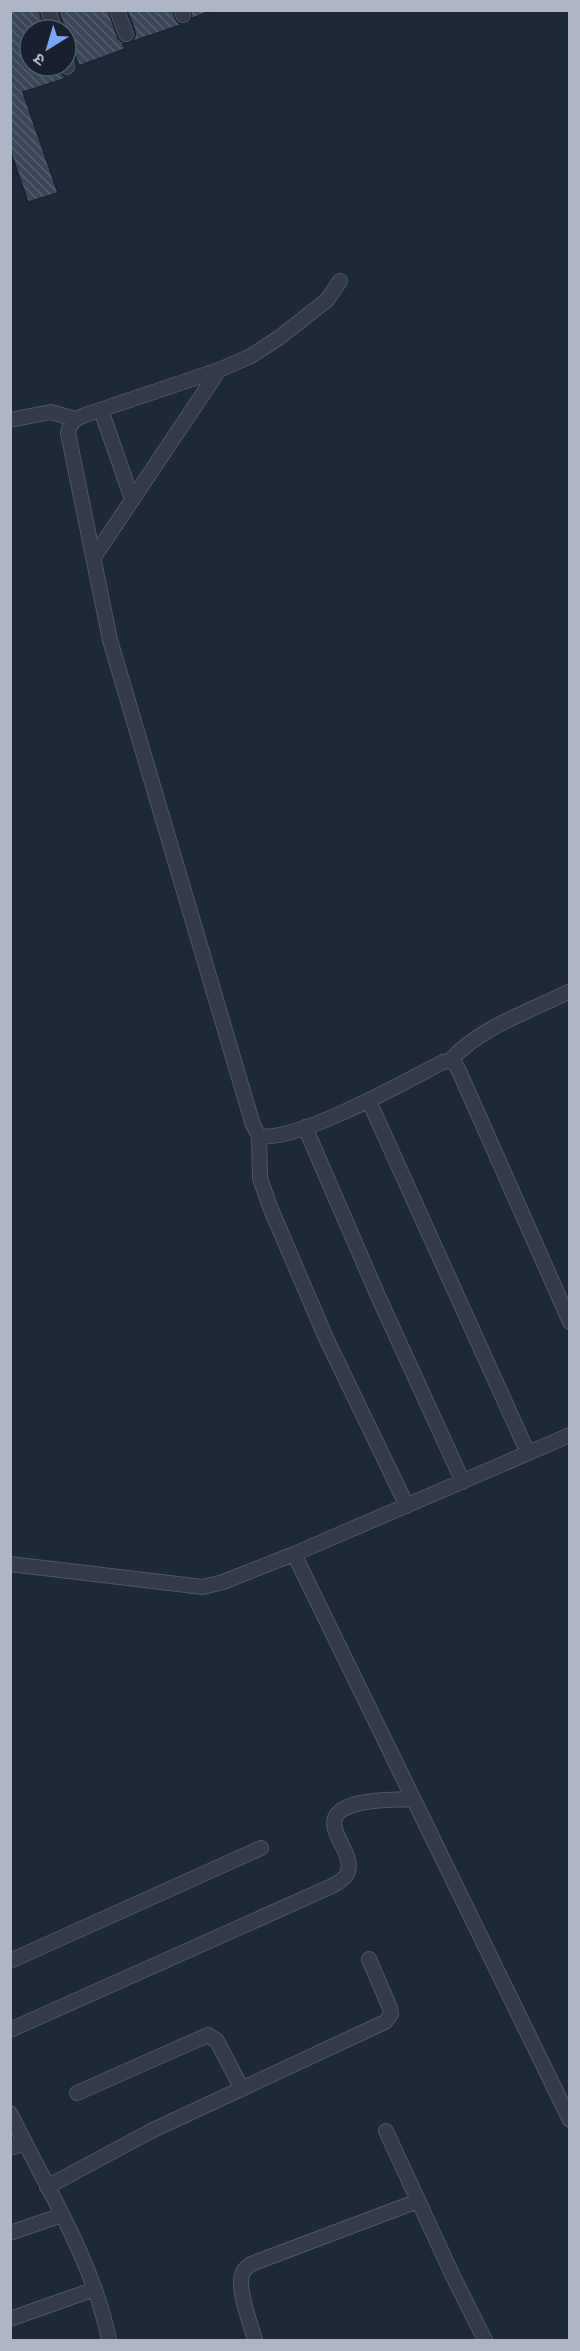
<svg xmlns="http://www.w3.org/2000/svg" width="580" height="2351" font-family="'Source Sans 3','Noto Sans Devanagari',sans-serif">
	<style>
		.building { fill: url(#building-back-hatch); stroke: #1a222f; stroke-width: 1.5 }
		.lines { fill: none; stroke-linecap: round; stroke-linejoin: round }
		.minor-casing { stroke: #4d5564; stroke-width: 16 }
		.minor { stroke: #333a49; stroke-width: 14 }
	</style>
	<defs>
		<pattern id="building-back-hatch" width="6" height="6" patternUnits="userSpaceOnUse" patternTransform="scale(1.5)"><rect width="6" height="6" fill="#3b4659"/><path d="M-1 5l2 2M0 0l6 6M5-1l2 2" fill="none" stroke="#555e6f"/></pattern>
	</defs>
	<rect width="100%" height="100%" fill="#1f2839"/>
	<path class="building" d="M10,10h29l6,20h-15v36h27l3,7 7,5 -44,14 35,101 -30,9 -18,-52z
		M58,10h50l10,28 3,3 6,2 -4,1 2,5 -46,17z
		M127,10h46l3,10 5,5 -50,17 4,-6v-5z
		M191,10h19v1l-19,8z"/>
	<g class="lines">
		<g class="minor-casing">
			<path id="minor" d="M48,10l7,20
				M117,10l9,24
				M182,10l1,5
				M66,63l1,4
				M340,281l-13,19 -47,37 -29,19 -32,14 -134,45c-10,4 -15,7 -17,18l42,207 143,485 6,11c37,7 147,-55 184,-74l7,-1 5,3 4,7 111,251
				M101,410l31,89
				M10,420l41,-8 24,7
				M94,557l125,-187
				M450,1061c28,-33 81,-50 120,-70
				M369,1101l159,352
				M305,1127l73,169 85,186
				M259,1136l1,42 10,29 56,131 81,168
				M294,1554l276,566
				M10,1564l193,23 20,-5 71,-28 276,-119
				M10,1961l251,-113
				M10,2030l322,-144c6,-3 12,-7 15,-12 12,-24 -41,-56 9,-70 18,-5 38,-4 57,-5
				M77,2093l131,-58 9,6 25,48
				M10,2113c36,74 83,147 99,227
				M386,2131l66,143 33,66
				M10,2148l15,-5
				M47,2187l104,-56 234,-109 6,-8 -1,-6 -21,-49
				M10,2233l52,-18
				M10,2319l85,-30
				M255,2340c-4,-15 -18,-50 -13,-65 1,-5 5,-8 9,-11l167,-63"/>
		</g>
		<use href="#minor" class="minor"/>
	</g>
	<rect width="580" height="2351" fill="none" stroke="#adb5c6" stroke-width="24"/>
	<g transform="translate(48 48) rotate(217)"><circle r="28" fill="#18202d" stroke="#545c6a" stroke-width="1.5"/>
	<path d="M0-4.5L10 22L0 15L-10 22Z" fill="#7ba4fc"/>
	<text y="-9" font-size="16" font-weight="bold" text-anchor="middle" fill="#adb5c6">उ</text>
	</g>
</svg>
